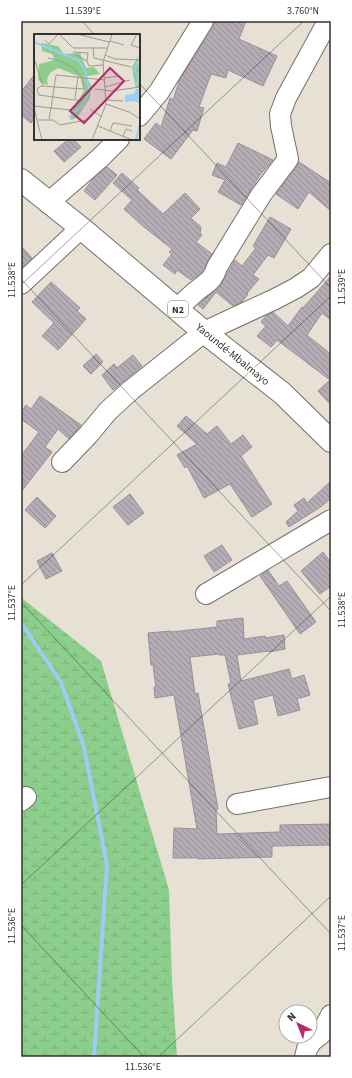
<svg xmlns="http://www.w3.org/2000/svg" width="352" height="1078" font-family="'Source Sans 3',sans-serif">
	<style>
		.wetland { fill: url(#wetland-marsh) }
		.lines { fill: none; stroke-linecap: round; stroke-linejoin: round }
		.stream { stroke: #9dccf6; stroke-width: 4 }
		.building { fill: url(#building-back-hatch); stroke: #999099 }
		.minor-casing { stroke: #757066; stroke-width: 22 }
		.highway-casing { stroke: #757066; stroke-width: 24 }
		.minor { stroke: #fff; stroke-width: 20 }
		.highway { stroke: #fff; stroke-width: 22 }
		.ticks { fill: none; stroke: #34322d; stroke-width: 1; stroke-opacity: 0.45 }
		.labels { text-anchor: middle; stroke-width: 3.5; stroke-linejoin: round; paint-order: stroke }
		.shield { fill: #fff; stroke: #71706c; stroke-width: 1 }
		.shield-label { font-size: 10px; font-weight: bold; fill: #34322d }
		.street-label { font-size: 11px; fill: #34322d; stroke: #fff }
		.inset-river { fill: none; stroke: #9dccf6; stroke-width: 2 }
		.inset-road { fill: none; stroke: #9f9a92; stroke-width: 1 }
		.view { fill: #b52c6b; fill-opacity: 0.15; stroke: #b52c6b; stroke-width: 2 }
		.inset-edge { fill: none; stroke: #34322d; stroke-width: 2 }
		.neatline { fill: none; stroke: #34322d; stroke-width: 1.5 }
		.ticks-label { font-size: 10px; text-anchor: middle; fill: #34322d }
	</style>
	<defs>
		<pattern id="wetland-marsh" width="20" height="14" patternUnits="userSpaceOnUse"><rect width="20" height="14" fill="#8cce8b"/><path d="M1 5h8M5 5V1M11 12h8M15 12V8" fill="none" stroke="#79b178"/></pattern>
		<pattern id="building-back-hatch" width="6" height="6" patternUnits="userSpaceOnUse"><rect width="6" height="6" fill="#b5acb5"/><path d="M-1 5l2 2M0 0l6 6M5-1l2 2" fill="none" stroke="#948d94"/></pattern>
	</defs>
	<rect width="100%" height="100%" fill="#e6e0d5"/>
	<path class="wetland" d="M21,594l2,5 78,62 68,229 3,90 5,77h-155l-1,-4z"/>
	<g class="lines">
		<path class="stream" d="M21,623l40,59 23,65 23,118 -13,192"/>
	</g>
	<path class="building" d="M214,21h32l-7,18 38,17 -14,30 -35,-16 -2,8 -15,-4 -12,33 5,1 -7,23 -4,-1 -22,29 -27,-20 12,-16 5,4 9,-29 3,2 7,-21 33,-52z
		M35,74v44l-4,5 -10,-8v-23z
		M69,139h4l8,8 -17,15 -10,-11z
		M238,143l35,17 -13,15 -19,30 -23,-13 7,-12 -13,-5 5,-12 9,4z
		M299,162l32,21v28l-22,-19 -11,17 -22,-15 21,-28z
		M107,167l10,8 -22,25 -11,-9 9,-12z
		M122,173l17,15 -2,2 26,24 22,-21 15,16 -9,9 10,9 -1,7 2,1 -6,7 16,12 -10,18 -11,8 -14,-10 -2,4 -12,-9 9,-11 -3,-2 3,-3 -28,-22 -20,-18 8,-9 -19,-17z
		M270,217l21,12 -17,29 -6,-3 -15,20 6,4 -12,14 1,1 -6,8 -9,4 -17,-14 -13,17 -5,-4 22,-19 15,-26 7,6 14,-18 -3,-2z
		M21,246l11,12 -11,10z
		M331,276v44l-9,-7 -15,22 1,1 19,15 4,4v50l-13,-14 12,-11 -53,-40 -6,7 -14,-11 9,-10 -5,-4 5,-6 7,-4 15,14 14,-19 1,1z
		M51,282l29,26 -3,3 9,8 -28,31 -16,-14 12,-13 -22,-21z
		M96,354l7,8 -12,12 -8,-8z
		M133,355l9,11 -29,24 -11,-15 12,-11 3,4z
		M40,396l41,29 -12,14 -11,-10 -13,18 7,5 -31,40v-36l18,-24 -18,-13v-7l5,-7 5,4z
		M186,416l21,18 10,-8 14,18 12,-9 9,12 -11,9 31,48 -20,13 -22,-33 -26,14 -17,-32 -2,2 -8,-13 20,-11 -20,-18z
		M331,481v17l-9,8 -33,21 -3,-5 12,-11 -4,-6 10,-7 3,5z
		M130,494l14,19 -16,12 -15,-18z
		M37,497l19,19 -11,12 -20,-18z
		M222,545l10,15 -18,12 -10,-16z
		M323,552l8,11v23l-11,8 -19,-23z
		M52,553l10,18 -16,8 -9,-18z
		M268,570l11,16 8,-5 29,41 -16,12 -40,-58z
		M243,618l1,21 21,-3v2l19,-3 1,14 -16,3v-1l-32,4 4,26 48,-12 3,10 12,-4 6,20 -13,4 3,11 -22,6 -5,-21 -20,5 5,24 -19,5 -11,-45 3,-1 -6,-28h-6v-1l-29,3 5,37 3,-1 20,116 -2,1 1,24 63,-2v-7l51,-1v21l-59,1v11l-74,2v-1h-25l1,-30 23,1 -23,-134 -19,3 -1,-11h2l-3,-22h-2l-3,-32 23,-2v1l46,-5v-6z"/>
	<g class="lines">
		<g class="minor-casing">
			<path id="minor" d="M139,116l20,-24 44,-71
				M48,203l52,-45 19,-19
				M21,284l60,-56
				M178,309c5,-6 10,-11 16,-16 10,-9 19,-11 23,-26l44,-72 27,-36 -7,-33 -1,-12 6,-16 42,-77
				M62,462l26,-27 20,-24 23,-21 73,-58 71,-33 21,-11 15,-10 20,-24
				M206,594l125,-74
				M21,801l5,-4
				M237,804l94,-17
				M305,1057l2,-8 5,-8 9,-7 10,-19"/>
		</g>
		<g class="highway-casing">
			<path id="highway" d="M21,180l60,48 123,104 78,61 49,48"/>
		</g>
		<use href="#minor" class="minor"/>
		<use href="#highway" class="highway"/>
	</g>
	<path class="ticks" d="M82,21l13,14M139,83l192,205M21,279l310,332M21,285l283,-264M21,585l310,-289M21,602l310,332M21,885l310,-289M21,925l123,132M158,1057l173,-161"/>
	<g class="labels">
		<rect class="shield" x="168" y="301" width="20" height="16" rx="3"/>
		<g class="shield-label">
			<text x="178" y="313">N2</text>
		</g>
		<g class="street-label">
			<text transform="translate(233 354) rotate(39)" y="4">Yaoundé-Mbalmayo</text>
		</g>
	</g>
	<g transform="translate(34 34)">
		<rect width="106" height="106" fill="#e6e0d5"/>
		<path d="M7,9l17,3 6,8 16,-1 6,15 8,-1 6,7 -19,3 -23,-9 -8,5 -3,6 1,6 -7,-2 -3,-4 1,-15 16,-4 -3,-6 -10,-3z" fill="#8cce8b"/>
		<path d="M104,22l2,31 -4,1 -4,-20zM47,43h5l5,8 -1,13 -13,20 -7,2 3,-12 11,-17z" fill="#8cce8b"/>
		<path d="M106,54v16l-5,-3 -10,1v-7l9,-1 2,-5z" fill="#9dccf6"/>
		<path class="inset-river" d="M0,8l44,18 7,10 4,18 -2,9 -5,9 -13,11M103,52l1,-11 -4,-5 4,-9M102,106l4,-16"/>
		<path class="inset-road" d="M25,0l14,14h34M43,0l32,8M103,0l-6,11 9,3M11,6l4,4 9,-10M76,7l14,4M59,13l1,11 37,9M39,18l15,1 -1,8M42,21l11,6 2,5 14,-1M71,21l10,4 25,1M0,24l9,28M14,24l13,3 15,9 5,7 3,12 -43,-3 -4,3 2,6 43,6M70,44l15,-2M71,53l25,-7M61,55l17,2 28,-4M41,65l3,-23M73,66l16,1M72,70l23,8 11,7M0,72l17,2 5,-33 49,5M0,74l8,32M56,75l12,8M15,85l2,-11 21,2M4,86h15l7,5 26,-5M64,92l34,14M76,97l3,-8 19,3M89,102l3,-7 6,2M58,106l14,-36 -3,-42 9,-28"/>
		<path class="view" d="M76,34l14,13 -40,42 -14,-12z"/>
		<rect width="106" height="106" class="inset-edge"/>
	</g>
	<rect width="352" height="1078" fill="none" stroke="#ffffff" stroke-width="44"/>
	<g transform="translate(298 1024) rotate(317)"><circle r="19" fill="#ffffff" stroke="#aeadab"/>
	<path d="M0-3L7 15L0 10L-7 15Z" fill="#b52c6b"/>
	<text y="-6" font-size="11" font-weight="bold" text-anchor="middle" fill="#34322d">N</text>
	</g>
	<rect x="22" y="22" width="308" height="1034" class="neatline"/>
	<g class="ticks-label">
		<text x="83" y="14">11.539°E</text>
		<text x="303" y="14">3.760°N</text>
		<text transform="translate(11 280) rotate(-90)" y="4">11.538°E</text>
		<text transform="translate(341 287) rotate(-90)" y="4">11.539°E</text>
		<text transform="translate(11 603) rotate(-90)" y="4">11.537°E</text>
		<text transform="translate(341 610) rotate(-90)" y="4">11.538°E</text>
		<text transform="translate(11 926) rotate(-90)" y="4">11.536°E</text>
		<text transform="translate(341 933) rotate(-90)" y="4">11.537°E</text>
		<text x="143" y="1070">11.536°E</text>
	</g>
</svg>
